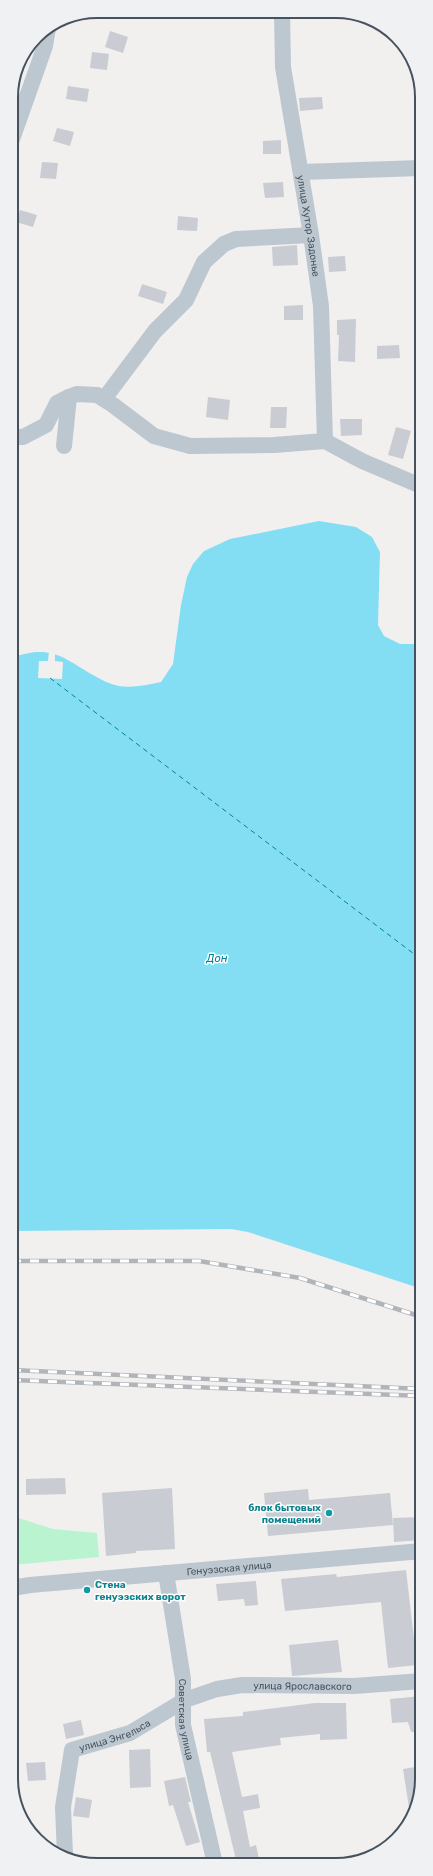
<svg xmlns="http://www.w3.org/2000/svg" width="433" height="1876" font-family="Rubik,sans-serif">
	<style>
		.green { fill: #baf3d0 }
		.water { fill: #83def4 }
		.pier { fill: #f2efef }
		.lines { fill: none; stroke-linecap: round; stroke-linejoin: round }
		.ferry { stroke: #03809e; stroke-width: 1; stroke-dasharray: 5 4; stroke-linecap: butt }
		.building { fill: #c9ccd2 }
		.street { stroke: #bcc7d0; stroke-width: 16 }
		.rail-casing { stroke: #b1b5ba; stroke-width: 4.5 }
		.rail { stroke: #fff; stroke-width: 3; stroke-dasharray: 9; stroke-linecap: butt }
		.culture-dot { fill: #0f9aa8; stroke: #fff; stroke-width: 1.5 }
		.labels { text-anchor: middle; stroke-width: 3; stroke-linejoin: round; paint-order: stroke }
		.street-label { font-size: 10px; fill: #46535f; stroke: #fff }
		.culture-label { font-size: 10px; font-weight: bold; fill: #0d838f; stroke: #fff; text-anchor: end }
		.water-label { font-size: 11px; font-style: italic; fill: #03809e; stroke: #fff }
		.rim { fill: none; stroke: #46535f; stroke-width: 2 }
	</style>
	<rect width="100%" height="100%" fill="#f2efef"/>
	<path class="green" d="M12,1516l41,13 44,4 2,24 -87,8z"/>
	<path class="water" d="M319,521l37,6 16,10 8,15 -2,73 6,11 16,8h21l1,645 -174,-57 -17,-3 -219,2 -1,-573c39,-14 50,-2 82,17 8,5 17,9 26,11 14,2 28,-1 42,-4l12,-18 8,-59 6,-28 6,-13 11,-13 26,-12z"/>
	<path class="pier" d="M49,650l6,1v10l8,1 -1,17 -24,-1 1,-17h9z"/>
	<g class="lines">
		<path class="ferry" d="M50,678l372,282"/>
	</g>
	<path class="building" d="M110,31l18,6 -5,16 -18,-6z
		M92,52l17,2 -2,16 -17,-2z
		M68,86l21,3 -2,13 -21,-3z
		M322,97l1,12 -23,2 -1,-13z
		M57,128l17,4 -4,14 -17,-5z
		M281,140v14h-18v-13z
		M42,162l16,1 -2,16 -16,-1z
		M283,182l1,15 -19,1 -2,-15z
		M20,210l17,5 -4,12 -17,-5z
		M178,216l20,2 -1,13 -20,-1z
		M297,245l1,20 -25,1 -1,-19z
		M345,256l1,15 -17,1 -1,-15z
		M142,284l25,8 -4,12 -25,-8z
		M303,305v15h-19v-14z
		M356,319l-1,43 -17,-1 1,-26h-2v-15z
		M399,345l1,13 -23,1v-13z
		M208,397l22,3 -2,20 -22,-3z
		M271,407h16l-1,21h-16z
		M340,419h22v16l-21,1z
		M396,427l15,4 -8,28 -15,-4z
		M65,1478l1,16 -40,1v-16z
		M172,1488l3,61 -39,2v2l-30,3 -4,-63z
		M308,1489l1,11 81,-7 3,32 -125,11 -4,-43z
		M422,1517v23l-28,2 -1,-24z
		M406,1570l11,95 -29,3 -7,-66 -96,9 -4,-32 55,-5 1,3z
		M256,1581l2,24 -13,1 -1,-7 -26,2 -2,-17z
		M338,1640l4,32 -50,4 -3,-31z
		M422,1696v35l-11,1 -3,-10 -16,1 -2,-24z
		M315,1703h31l1,36 -27,1v-6l-40,4 1,7 -49,7 10,45 16,-3 2,14 -17,3 7,36 6,-2 4,19h-23l-27,-112h-3l-3,-33 39,-3v-4z
		M81,1720l3,15 -18,4 -3,-15z
		M150,1749l1,38 -21,1 -1,-38z
		M45,1762l1,18 -18,1 -2,-18z
		M422,1766v18l-12,30 -7,-45z
		M185,1777l6,25h-3l12,40 -14,4 -13,-41 -4,1 -5,-25z
		M76,1797l16,3 -3,18 -16,-2z"/>
	<g class="lines">
		<g class="street">
			<path id="s1" d="M282,12l1,55 28,168 10,71 4,135"/>
			<path d="M11,142l34,-96 3,-18"/>
			<path d="M301,172l120,-4"/>
			<path d="M104,399l51,-68 31,-31 18,-38 20,-18 12,-5 75,-4"/>
			<path d="M11,437h12l23,-12 11,-22 12,-6 8,-3 20,1 16,10 41,31 36,10 84,-1 51,-4 37,20 59,25"/>
			<path d="M64,446l5,-49"/>
			<path id="s2" d="M166,1573l17,106v46l32,139"/>
			<path id="s3" d="M12,1588l18,-3 392,-34"/>
			<path id="s4" d="M65,1855l-2,-48 9,-57 58,-17 55,-33 32,-11 25,-4 112,1 68,-5"/>
		</g>
		<g class="rail-casing">
			<path id="rail" d="M12,1261h187l101,17 122,39
				M12,1370l410,19
				M12,1380l410,16"/>
		</g>
		<use href="#rail" class="rail"/>
	</g>
	<g class="culture-dot">
		<circle cx="329" cy="1513" r="4"/>
		<circle cx="87" cy="1590" r="4"/>
	</g>
	<g class="labels">
		<g class="street-label">
			<text dy="4" stroke="none"><textPath href="#s1" startOffset="216">улица Хутор Задонье</textPath></text>
			<text dy="4" stroke="none"><textPath href="#s3" startOffset="218">Генуэзская улица</textPath></text>
			<text dy="4" stroke="none"><textPath href="#s4" startOffset="350">улица Ярославского</textPath></text>
			<text dy="4" stroke="none"><textPath href="#s2" startOffset="148">Советская улица</textPath></text>
			<text dy="4" stroke="none"><textPath href="#s4" startOffset="151">улица Энгельса</textPath></text>
		</g>
		<g class="culture-label">
			<text x="321" y="1511">блок бытовых<tspan x="321" dy="12">помещений</tspan></text>
			<text x="95" y="1588" text-anchor="start">Стена<tspan x="95" dy="12">генуэзских ворот</tspan></text>
		</g>
		<g class="water-label">
			<text x="217" y="962">Дон</text>
		</g>
	</g>
	<path d="M0 0H433V1876H0ZM97 18H336A79 79 0 0 1 415 97V1779A79 79 0 0 1 336 1858H97A79 79 0 0 1 18 1779V97A79 79 0 0 1 97 18Z" fill="#f0f1f2" fill-rule="evenodd"/>
	<path class="rim" d="M97 18H336A79 79 0 0 1 415 97V1779A79 79 0 0 1 336 1858H97A79 79 0 0 1 18 1779V97A79 79 0 0 1 97 18Z"/>
</svg>
